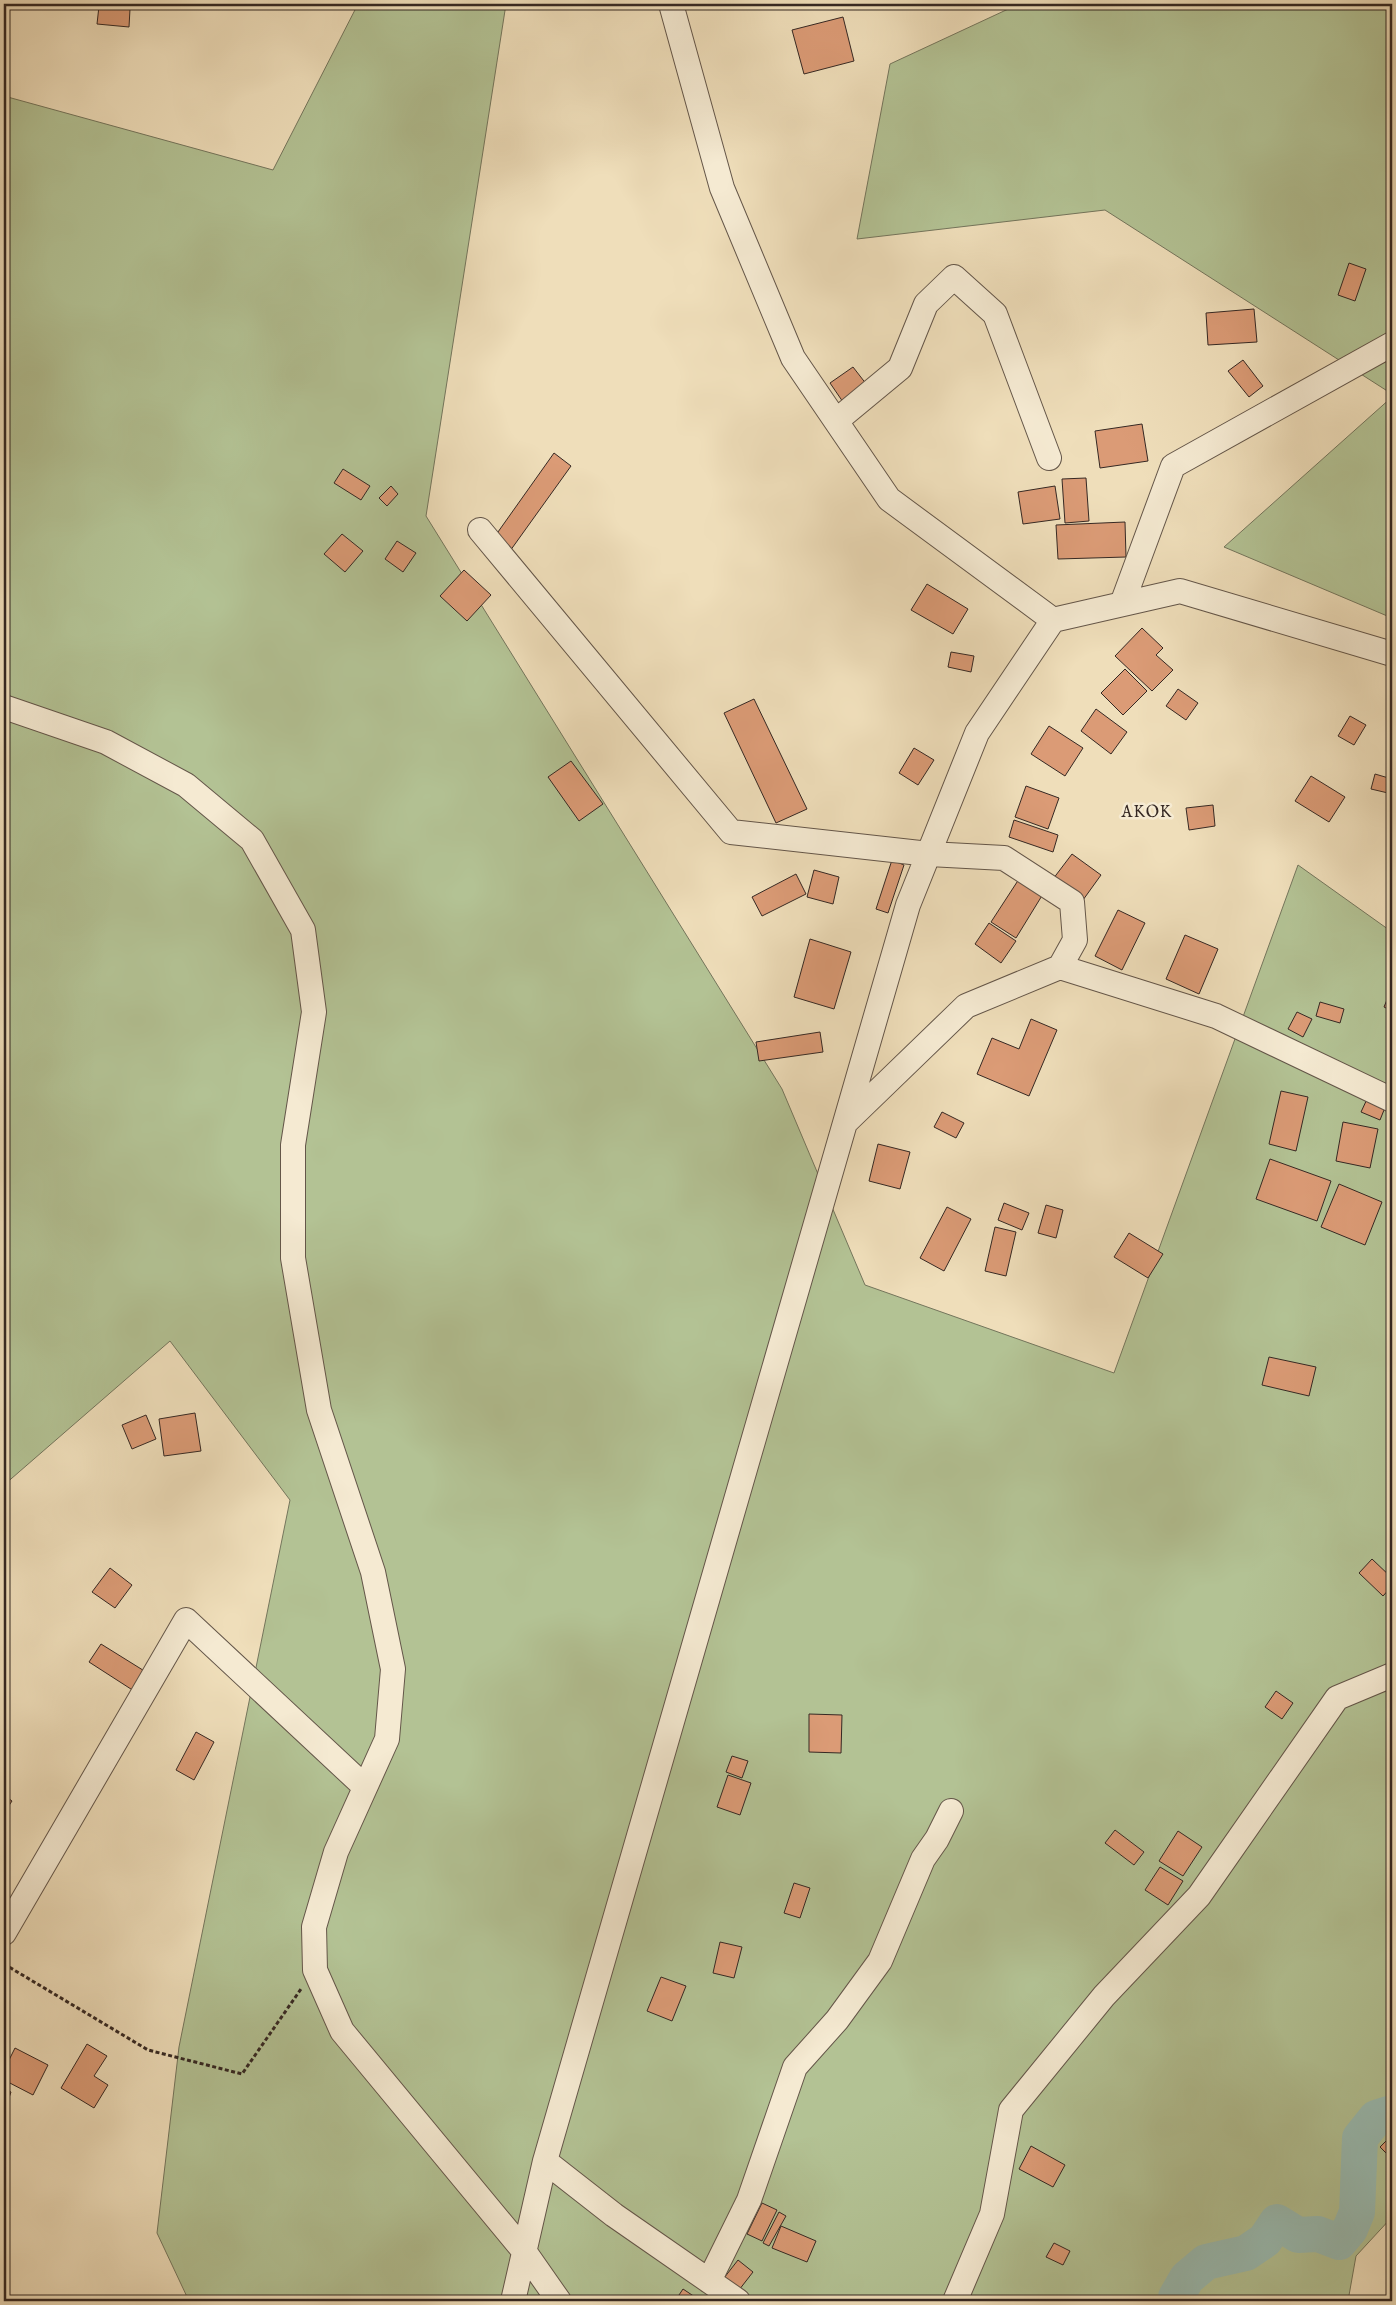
<svg xmlns="http://www.w3.org/2000/svg" width="1396" height="2305" font-family="'IM FELL English',serif">
	<style>
		.green { fill: #b3c294; stroke: #74755c }
		.lines { fill: none; stroke-linecap: round; stroke-linejoin: round }
		.river { stroke: #9abcb2; stroke-width: 36 }
		.building { fill: #db9b76; stroke: #352823 }
		.minor-casing { stroke: #645649; stroke-width: 26 }
		.path { stroke: #352823; stroke-width: 3; stroke-dasharray: 4 2.5; stroke-linecap: butt }
		.minor { stroke: #f5ead2; stroke-width: 24 }
		.labels { text-anchor: middle; stroke-width: 5; stroke-linejoin: round; paint-order: stroke }
		.quarter-label { font-size: 16px; letter-spacing: 1px; fill: #352823; stroke: #f5ead2 }
	</style>
	<rect width="100%" height="100%" fill="#efdeba"/>
	<filter id="stains"><feTurbulence type="fractalNoise" baseFrequency=".004" numOctaves="4"/><feColorMatrix values="0 0 0 0 .2 0 0 0 0 .09 0 0 0 0 .02 0 0 0 .5 -.17"/></filter>
	<radialGradient id="worn" r=".72"><stop offset=".6" stop-color="#630" stop-opacity="0"/><stop offset="1" stop-color="#630" stop-opacity=".3"/></radialGradient>
	<path class="green" d="M358,4h148l-80,512 356,573 83,196 249,88 184,-508 94,67v1285l-36,39 -8,45h-1159l-32,-68 22,-186 111,-547 -120,-159 -166,144v-1389l269,74z
		M1019,4h373v390l-287,-184 -248,29 33,-175z
		M1392,397v221l-168,-71z"/>
	<g class="lines">
		<path class="river" d="M1177,2301l-1,-4 11,-19 19,-16 40,-9 19,-13 12,-18 21,13 20,-1 21,8 11,-13 7,-17 3,-74 16,-20 16,-5"/>
	</g>
	<path class="building" d="M99,6l31,3 -1,18 -32,-3z
		M843,17l11,44 -50,13 -12,-44z
		M1349,263l17,6 -11,32 -17,-6z
		M1254,309l3,33 -49,3 -2,-32z
		M1243,360l20,26 -14,11 -21,-26z
		M853,367l14,18 -24,17 -13,-19z
		M1142,424l6,37 -48,7 -5,-37z
		M554,453l17,13 -61,85 -17,-12z
		M343,469l27,17 -9,14 -27,-17z
		M1086,478l3,43 -24,2 -3,-44z
		M391,486l7,8 -11,12 -8,-8z
		M1055,486l5,33 -37,5 -5,-32z
		M1125,522l1,35 -68,2 -2,-34z
		M342,534l21,17 -18,21 -21,-18z
		M397,541l19,12 -13,19 -18,-13z
		M464,570l27,25 -24,26 -27,-25z
		M927,584l41,25 -15,25 -42,-24z
		M1142,628l21,20 -7,7 17,15 -21,21 -37,-35z
		M951,652l23,4 -3,16 -23,-5z
		M1125,669l22,22 -24,24 -22,-22z
		M1178,689l20,14 -12,17 -20,-14z
		M754,699l53,110 -31,14 -52,-110z
		M1096,709l31,23 -16,22 -30,-23z
		M1350,716l16,9 -12,20 -16,-9z
		M1049,726l34,22 -18,28 -34,-22z
		M914,748l20,12 -16,25 -19,-12z
		M571,761l32,43 -24,17 -31,-44z
		M1375,774l17,5 -4,14 -17,-4z
		M1311,776l34,21 -16,25 -34,-21z
		M1026,786l33,12 -11,31 -33,-12z
		M1213,805l2,21 -26,4 -3,-22z
		M1014,820l44,15 -5,17 -44,-15z
		M1072,854l29,21 -18,25 -30,-21z
		M892,860l12,5 -16,48 -12,-4z
		M814,870l25,7 -6,27 -26,-7z
		M796,874l10,20 -44,22 -10,-19z
		M1019,879l24,15 -27,44 -25,-16z
		M1118,910l27,13 -23,47 -27,-14z
		M989,923l27,18 -15,22 -26,-19z
		M1185,935l33,14 -19,45 -33,-15z
		M810,939l41,13 -17,57 -40,-12z
		M1391,990l1,1v20l-8,-4z
		M1320,1002l24,7 -4,14 -24,-7z
		M1297,1012l15,7 -9,18 -15,-8z
		M1031,1019l26,11 -28,66 -52,-22 15,-36 27,11z
		M820,1032l3,20 -64,9 -3,-19z
		M1281,1091l27,6 -12,54 -27,-7z
		M1368,1097l18,8 -6,15 -19,-8z
		M942,1112l22,11 -8,15 -22,-11z
		M1343,1122l35,7 -8,39 -34,-7z
		M878,1144l32,8 -10,37 -31,-8z
		M1270,1159l61,22 -14,40 -61,-22z
		M1339,1184l43,18 -17,43 -44,-18z
		M1004,1203l25,10 -7,17 -24,-10z
		M1046,1205l17,5 -7,28 -18,-5z
		M947,1207l24,12 -27,52 -24,-13z
		M995,1227l21,5 -10,44 -21,-5z
		M1129,1233l34,21 -15,24 -34,-21z
		M1269,1357l47,10 -7,29 -47,-11z
		M195,1413l6,38 -37,5 -5,-37z
		M146,1415l10,24 -24,10 -10,-24z
		M1372,1559l20,19v8l-9,10 -24,-23z
		M110,1568l22,17 -17,23 -23,-16z
		M101,1644l45,28 -12,19 -45,-29z
		M1276,1691l17,12 -11,16 -17,-12z
		M809,1714l33,1 -1,38 -32,-1z
		M196,1732l18,10 -20,38 -18,-10z
		M732,1756l16,5 -6,17 -16,-6z
		M728,1775l23,8 -11,32 -23,-8z
		M4,1795l8,6 -8,12z
		M1115,1830l29,22 -10,13 -29,-22z
		M1178,1831l24,16 -19,29 -24,-15z
		M1160,1867l23,14 -15,24 -23,-15z
		M794,1883l16,5 -10,30 -16,-5z
		M720,1942l22,5 -8,31 -21,-5z
		M661,1977l25,9 -14,35 -25,-10z
		M87,2044l20,12 -13,20 14,9 -14,23 -33,-20z
		M15,2048l33,17 -15,30 -29,-15v-10z
		M4,2089l7,3 -7,20z
		M1392,2135v24l-12,-12z
		M1031,2146l34,19 -12,22 -34,-18z
		M762,2203l15,7 -15,31 -15,-7z
		M779,2212l7,4 -17,30 -6,-3z
		M781,2226l35,15 -9,21 -35,-14z
		M1054,2243l16,8 -7,14 -17,-8z
		M738,2260l15,12 -14,18 -15,-12z
		M683,2289l18,12h-26z"/>
	<g class="lines">
		<g class="minor-casing">
			<path id="minor" d="M671,4l51,184 71,170 96,141 164,121
				M836,421l64,-53 26,-64 28,-27 41,37 54,144
				M480,530l251,302 198,22 75,4 68,44 3,38 -15,27
				M1122,604l51,-138 219,-122
				M4,707l102,35 80,43 66,55 51,90 11,82 -21,133v113l26,152 54,162 20,97 -6,70 -51,113 -22,75 1,43 27,61 182,220 35,50
				M847,1121l119,-115 94,-39 156,49 176,84
				M4,1933l182,-313 179,167
				M545,2161l69,54 124,86
				M709,2281l40,-81 46,-133 42,-47 43,-59 43,-102 14,-20 14,-28
				M513,2301l32,-140 363,-1256 69,-172 76,-113 127,-29 212,63
				M955,2301l37,-87 19,-104 93,-114 95,-100 138,-198 55,-23"/>
		</g>
		<path class="path" d="M4,1964l144,86 94,24 59,-85"/>
		<use href="#minor" class="minor"/>
	</g>
	<g class="labels">
		<g class="quarter-label">
			<text x="1147" y="817">AKOK</text>
		</g>
	</g>
	<rect width="1396" height="2305" fill="none" stroke="#efdeba" stroke-width="20"/>
	<rect x="5" y="5" width="1386" height="2295" fill="none" stroke="#352823" stroke-width="2.5"/>
	<rect x="10" y="10" width="1376" height="2285" fill="none" stroke="#352823"/>
	<rect width="100%" height="100%" filter="url(#stains)"/>
	<rect width="100%" height="100%" fill="url(#worn)"/>
</svg>
